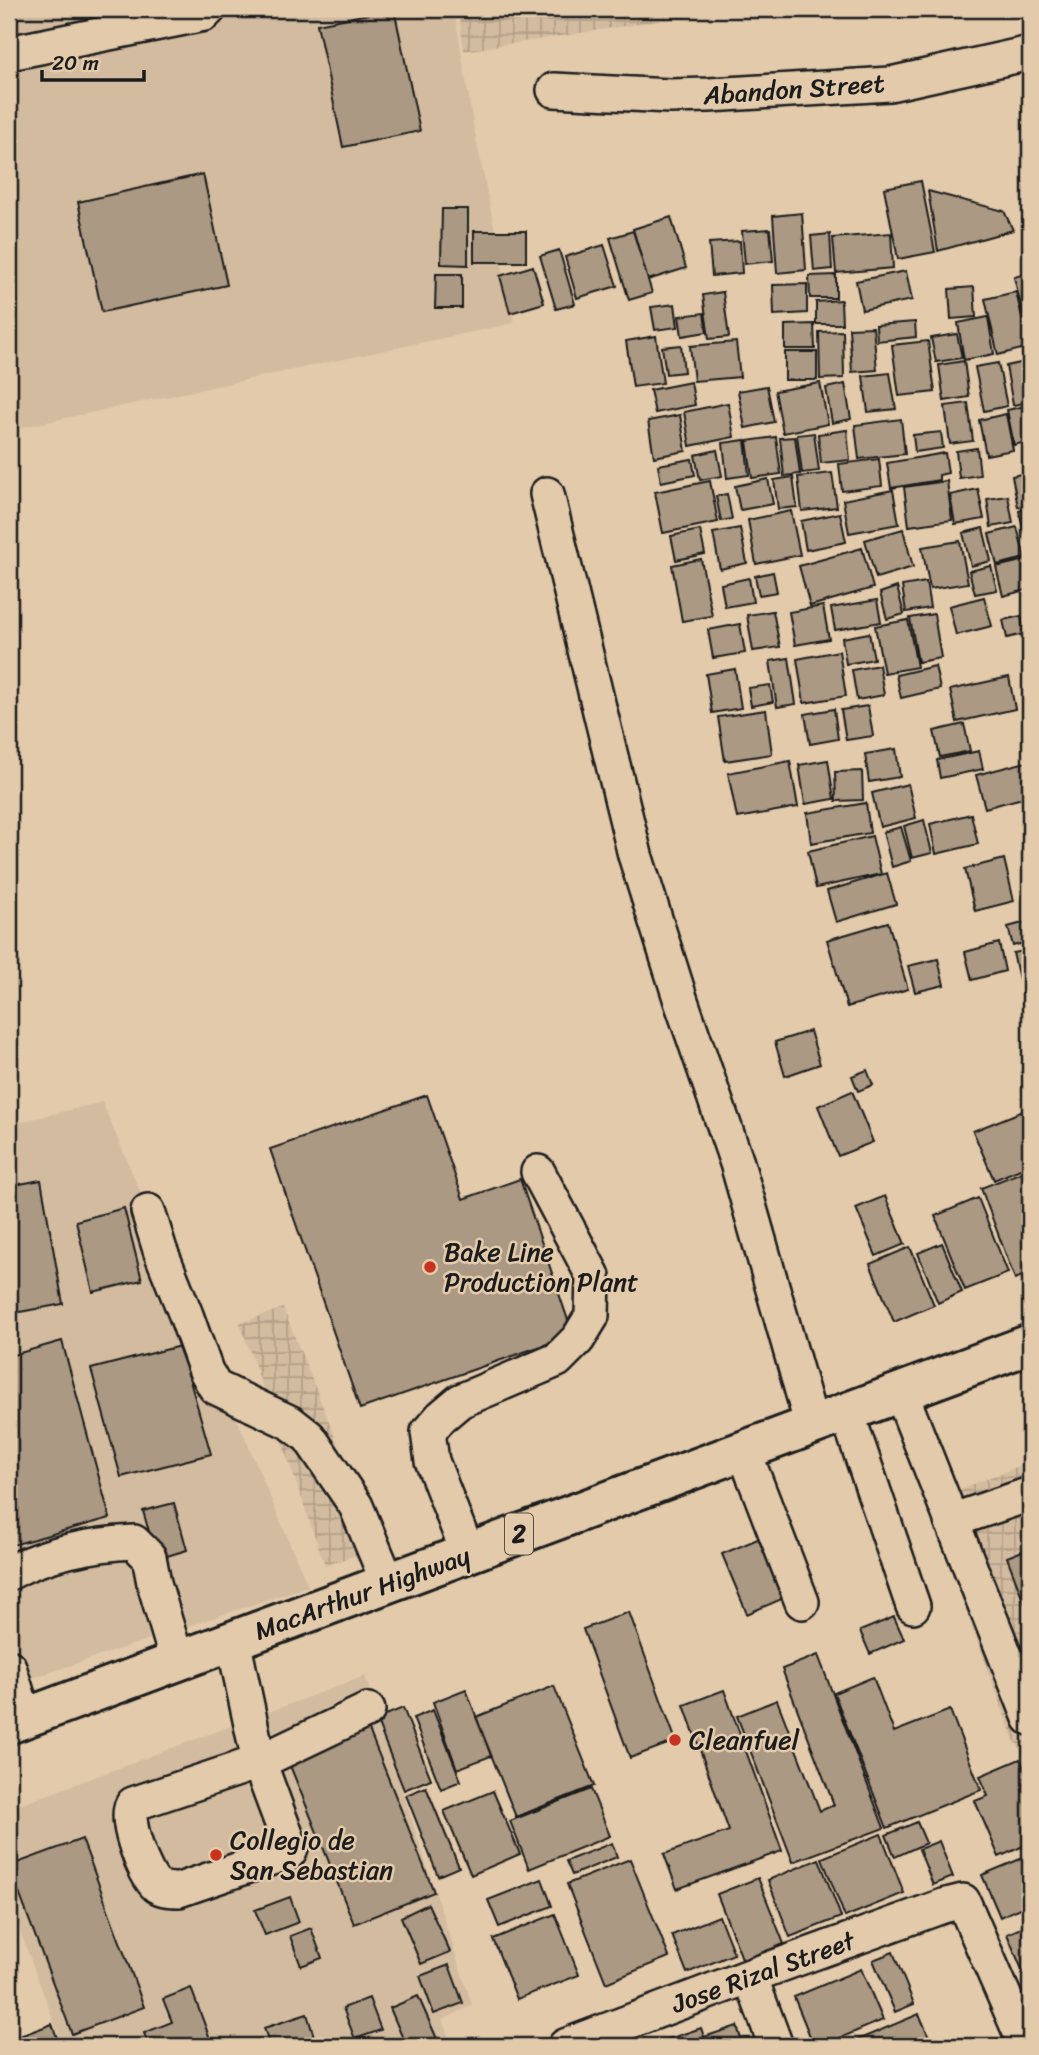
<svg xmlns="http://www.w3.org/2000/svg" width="1039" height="2055" font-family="Sriracha,sans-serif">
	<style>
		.built { fill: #d2bb9f }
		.industrial { fill: url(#industrial-grid) }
		.building { fill: #ab9983; stroke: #1c1c1c; stroke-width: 2 }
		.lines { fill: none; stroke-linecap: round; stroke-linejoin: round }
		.minor-casing { stroke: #1c1c1c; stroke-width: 38 }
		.highway-casing { stroke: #1c1c1c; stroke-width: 44 }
		.minor { stroke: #e2caab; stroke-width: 33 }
		.highway { stroke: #e2caab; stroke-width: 38 }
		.poi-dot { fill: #c8321e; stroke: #e2caab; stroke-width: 2.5 }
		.labels { text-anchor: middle; stroke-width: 5; stroke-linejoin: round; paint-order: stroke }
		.shield { fill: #e2caab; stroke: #575047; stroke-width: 2 }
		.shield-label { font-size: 24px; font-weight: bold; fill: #1c1c1c }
		.street-label { font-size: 26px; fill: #1c1c1c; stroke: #e2caab }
		.poi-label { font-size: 26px; fill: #1c1c1c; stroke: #e2caab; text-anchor: start }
	</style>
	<defs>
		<pattern id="industrial-grid" width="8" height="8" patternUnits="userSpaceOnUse" patternTransform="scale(1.75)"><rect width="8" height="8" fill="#d2bb9f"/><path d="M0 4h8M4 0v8" fill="none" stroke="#b4a088"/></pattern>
	</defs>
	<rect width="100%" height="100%" fill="#e2caab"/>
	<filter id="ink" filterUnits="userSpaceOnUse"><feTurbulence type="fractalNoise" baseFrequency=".0143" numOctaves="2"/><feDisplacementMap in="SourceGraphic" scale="14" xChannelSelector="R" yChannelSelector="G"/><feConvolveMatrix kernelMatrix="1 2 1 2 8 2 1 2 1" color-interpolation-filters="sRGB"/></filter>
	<g filter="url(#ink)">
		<path class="built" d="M9,9h445l20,120 40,194 -505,107z
			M102,1102l206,484 -299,100v-561z
			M365,1676l107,329 -30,15 10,26h-389l-54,-144v-93z"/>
		<path class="industrial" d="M458,9h276l-270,42z
			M283,1308l97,240 -55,17 -85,-242z
			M1030,1462v303l-17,-27 -87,-236z"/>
		<path class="building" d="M394,9l26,122 -77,16 -26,-123z
			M203,174l24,111 -125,27 -24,-110z
			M921,181l14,71 -37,7 -14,-71z
			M928,191l76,20 9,19 -75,21z
			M442,209h26v56l-27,-1z
			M802,213l4,57 -29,3 -4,-57z
			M671,217l15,51 -38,12 -15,-51z
			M770,229l3,32 -28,3 -3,-33z
			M474,231h52v31h-52z
			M633,231l19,62 -23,7 -19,-62z
			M891,233l2,35 -57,5 -3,-35z
			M830,234l2,35 -18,2 -3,-35z
			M740,241l2,32 -30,3 -3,-33z
			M604,245l13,41 -40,12 -12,-41z
			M559,250l16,54 -19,5 -16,-53z
			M533,266l11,37 -34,10 -10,-37z
			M906,271l6,29 -50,10 -6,-29z
			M436,274h26v34h-27z
			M1026,274l4,1 -1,64 -15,-62z
			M836,275v23h-26l-1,-22z
			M807,284v29l-33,2 -1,-30z
			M974,287l2,30 -25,2 -2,-30z
			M723,292l6,45 -20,2 -6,-44z
			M1016,292l13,55 -31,8 -13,-56z
			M841,300l1,24h-26v-22z
			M675,304l3,23 -23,3 -4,-23z
			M704,313l3,19 -25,4 -3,-20z
			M988,317l6,37 -30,6 -6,-37z
			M915,322l1,15 -39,4 -1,-16z
			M814,324l1,25h-30v-24z
			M873,327l4,43 -25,2 -3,-44z
			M843,331l1,47 -24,1 -1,-47z
			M957,334l5,24 -26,4 -5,-24z
			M656,336l7,47 -30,4 -7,-46z
			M928,341l7,51 -36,4 -7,-51z
			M736,342l4,35 -46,4 -4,-35z
			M681,345l3,27 -18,2 -4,-27z
			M785,352h32v28h-32z
			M964,361l5,36 -25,4 -5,-36z
			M1030,361v41l-17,3 -7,-39z
			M998,363l9,43 -23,5 -9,-44z
			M890,373l6,36 -28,3 -5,-36z
			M691,382l4,23 -40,8 -5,-23z
			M820,383l8,41 -45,9 -8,-42z
			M845,384l6,35 -19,4 -6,-35z
			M767,386l7,36 -29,6 -7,-37z
			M728,403l6,34 -44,9 -6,-34z
			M968,403l5,38 -23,3 -5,-38z
			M1030,405v36l-16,4 -7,-35z
			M1006,414l7,36 -27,5 -7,-35z
			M680,415l6,36 -32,6 -6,-36z
			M901,419l4,35 -46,5 -4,-34z
			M847,430l3,30 -29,3 -3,-29z
			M941,432l2,16 -28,4 -2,-17z
			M814,433l5,38 -17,2 -5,-38z
			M776,437l5,37 -29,4 -5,-37z
			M795,437l5,37 -16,2 -4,-38z
			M745,440l4,35 -22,3 -4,-35z
			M977,448l3,27 -21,3 -3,-27z
			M717,450l5,26 -22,4 -5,-25z
			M945,453l3,20 -9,2v5l-48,8 -4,-25z
			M692,459l3,16 -34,7 -3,-17z
			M879,459l3,27 -40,5 -3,-27z
			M1030,472v32l-12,3 -6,-31z
			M832,473l5,34 -35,4 -4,-34z
			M793,477l4,30 -19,2 -4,-29z
			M768,479l5,25 -33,6 -5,-24z
			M710,481l8,41 -55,11 -8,-41z
			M947,481l5,39 -43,6 -5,-39z
			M978,489l6,30 -29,5 -5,-29z
			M893,490l6,34 -50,9 -6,-33z
			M727,494l5,25 -11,2 -5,-25z
			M1008,496l5,27 -22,4 -4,-28z
			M1030,508v31l-4,1 -7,-29z
			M791,511l9,44 -44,9 -8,-44z
			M840,513l6,29 -40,8 -5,-29z
			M1017,527l8,31 -28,7 -8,-31z
			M740,528l7,35 -27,6 -7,-36z
			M983,528l8,33 -20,5 -8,-33z
			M903,529l10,38 -37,11 -11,-38z
			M700,530l5,24 -29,6 -5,-24z
			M960,541l8,42 -38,6 -8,-42z
			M862,548l11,40 -63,18 -11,-40z
			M701,559l11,57 -30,5 -10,-56z
			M1026,560l4,29 -27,7 -7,-29z
			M991,566l6,24 -22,4 -6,-23z
			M773,572l4,20 -18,3 -4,-19z
			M749,578l4,24 -28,5 -4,-23z
			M926,582l4,26 -24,4 -4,-26z
			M897,587l7,27 -17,5 -7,-26z
			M984,597l8,29 -36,9 -7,-29z
			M877,600l4,22 -46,8 -4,-22z
			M823,606l6,33 -34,6 -6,-33z
			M773,611l7,36 -27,4 -6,-36z
			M934,614l7,44 -23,4 -8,-44z
			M1021,616l3,18 -17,4 -4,-18z
			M908,620l9,47 -33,6 -9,-47z
			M740,624l5,29 -32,5 -5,-28z
			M869,633l5,26 -28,5 -4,-26z
			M839,651l7,45 -42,7 -7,-44z
			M789,658l7,46 -19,3 -7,-46z
			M879,665l5,30 -27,5 -5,-30z
			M935,666l5,23 -39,9 -5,-23z
			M735,669l6,39 -29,5 -6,-39z
			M1009,677l6,32 -58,13 -7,-32z
			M770,685l3,17 -22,4 -3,-18z
			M868,706l5,30 -27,4 -5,-30z
			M834,709l4,30 -28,5 -5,-30z
			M766,710l6,44 -47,7 -7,-44z
			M964,724l6,27 -30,6 -6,-26z
			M896,749l4,28 -31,5 -4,-28z
			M979,751l4,18 -43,9 -3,-18z
			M828,760l6,39 -29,5 -6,-39z
			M790,761l8,46 -61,11 -9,-45z
			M1030,761v35l-45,12 -9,-33z
			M862,771l1,29 -27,1 -1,-29z
			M908,784l8,34 -36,9 -8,-34z
			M866,803l4,30 -59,10 -4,-30z
			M971,814l7,30 -42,10 -6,-30z
			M924,820l8,33 -20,5 -8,-32z
			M901,827l10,34 -19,6 -9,-35z
			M872,836l9,38 -65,14 -8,-37z
			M1004,859l10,42 -39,10 -10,-42z
			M887,873l9,31 -60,18 -9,-31z
			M1030,921v20l-17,5 -5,-19z
			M888,922l20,67 -61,18 -20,-67z
			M999,943l6,28 -33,9 -7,-28z
			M1030,950v31l-10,2 -7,-30z
			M938,959l6,26 -29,7 -7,-26z
			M810,1031l10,33 -35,12 -10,-34z
			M867,1070l6,15 -15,6 -6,-15z
			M852,1091l21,51 -35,14 -20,-50z
			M427,1095l36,104 57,-20 53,156 -213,74 -90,-260z
			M1028,1109l2,5v51l-36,15 -21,-49z
			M1030,1169v104l-15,6 -34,-91z
			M41,1180l22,124 -54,10v-128z
			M885,1196l20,48 -29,12 -20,-48z
			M978,1198l30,75 -43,17 -30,-74z
			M124,1208l18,72 -49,12 -17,-71z
			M942,1243l20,49 -24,11 -20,-50z
			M910,1247l24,58 -40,17 -24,-58z
			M62,1341l48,177 -101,28v-190z
			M180,1346l31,108 -90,23 -30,-108z
			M174,1503l13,47 -30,9 -14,-48z
			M760,1538l24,60 -37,16 -25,-60z
			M1030,1548v70l-23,-61z
			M629,1612l47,129 -46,17 -47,-129z
			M894,1617l10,22 -34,15 -10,-23z
			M818,1655l66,173 -91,34 -56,-146 40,-16 43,111 14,-6 -52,-136z
			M873,1677l21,55 56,-22 31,80 -94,38 -53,-135z
			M554,1686l40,100 -78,31 -40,-100z
			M466,1689l25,67 -34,13 -24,-67z
			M724,1690l58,161 -105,38 -13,-35 65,-23 -45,-126z
			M403,1708l28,71 -27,11 -28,-71z
			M433,1710l28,71 -20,8 -28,-71z
			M367,1725l67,167 -80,32 -67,-166z
			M1020,1759l10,23v61l-31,14 -24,-56 13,-5 -8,-20z
			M426,1787l33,80 -21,9 -32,-81z
			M591,1789l19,47 -81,33 -19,-48z
			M493,1791l27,63 -49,21 -27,-64z
			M917,1822l9,21 -31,14 -9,-22z
			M881,1834l23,59 -59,24 -23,-59z
			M82,1839l62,168 -72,27 -63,-168z
			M939,1841l14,36 -20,8 -14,-36z
			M612,1843l5,14 -45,18 -6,-14z
			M1030,1855v59l-4,-9 -26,12 -18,-42z
			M630,1859l39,98 -63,26 -39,-99z
			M819,1859l22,58 -51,20 -22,-57z
			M758,1878l26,66 -41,17 -26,-67z
			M542,1879l10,27 -53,21 -11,-27z
			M290,1897l9,25 -34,13 -10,-25z
			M428,1904l22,48 -29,12 -20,-47z
			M555,1914l24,61 -62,24 -24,-60z
			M719,1916l15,38 -47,19 -15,-38z
			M1030,1924v59l-2,1 -21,-50z
			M311,1928l11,30 -21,8 -11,-30z
			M893,1952l21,52 -19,8 -22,-52z
			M449,1965l14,38 -29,11 -14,-38z
			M861,1969l22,51 -62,26h-7l-20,-49z
			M191,1988l19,51 -20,7h-41l-5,-13 28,-11 -9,-23z
			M418,1996l20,45 -11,5h-21l-16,-38z
			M369,1998l12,32 -26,9 -12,-31z
			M307,2014l10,32h-47l-6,-18z
			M919,2014l14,32h-90z
			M52,2024l8,22h-51v-6z
			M737,2026l6,20h-85l-1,-3 44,-15 3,9z"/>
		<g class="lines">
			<g class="minor-casing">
				<path id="minor" d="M9,53l195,-39 5,-5
					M554,90l116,6 39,-1 181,-11 140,-31
					M547,494l88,361 46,146 56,162 75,263
					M148,1211l12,39 26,65 20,56 9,16 76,36 18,14 47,69 32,77
					M901,1393l129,325
					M847,1413l66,193
					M744,1451l58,151
					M951,1521l79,-27
					M468,1554l-36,-93 -4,-29 13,-15 19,-16 97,-41 21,-21 14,-23 1,-40 -55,-104
					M9,1573c36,-20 84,-29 125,-31l15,15 5,26 23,78
					M233,1640l26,122 32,86 -2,4 -110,38c-7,0 -15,0 -22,-4 -13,-10 -35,-70 -24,-82l126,-42 109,-52
					M9,1667l16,51
					M750,1976l26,70
					M565,2046l185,-70 193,-70 20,-5 63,145"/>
			</g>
			<g class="highway-casing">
				<path id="highway" d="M9,1724l1021,-380"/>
			</g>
			<use href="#minor" class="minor"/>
			<use href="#highway" class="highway"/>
		</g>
	</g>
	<g class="poi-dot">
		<circle cx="430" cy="1267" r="7"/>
		<circle cx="675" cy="1740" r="7"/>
		<circle cx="216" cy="1855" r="7"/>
	</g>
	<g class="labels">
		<rect class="shield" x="505" y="1513.5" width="28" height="41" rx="5"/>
		<g class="shield-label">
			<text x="519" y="1542">2</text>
		</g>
		<g class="street-label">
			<text transform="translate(794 89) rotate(-4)" y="9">Abandon Street</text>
			<text transform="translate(362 1593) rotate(-20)" y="9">MacArthur Highway</text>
			<text transform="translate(763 1972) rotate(-20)" y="9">Jose Rizal Street</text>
		</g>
		<g class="poi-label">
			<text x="444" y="1261">Bake Line<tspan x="444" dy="30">Production Plant</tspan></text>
			<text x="689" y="1749">Cleanfuel</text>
			<text x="230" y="1849">Collegio de<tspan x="230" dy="30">San Sebastian</tspan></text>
		</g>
	</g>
	<rect width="1039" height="2055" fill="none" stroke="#e2caab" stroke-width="35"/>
	<rect x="18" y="18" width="1004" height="2020" fill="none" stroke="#1c1c1c" stroke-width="2.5" filter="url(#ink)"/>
	<path d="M42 70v10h102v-10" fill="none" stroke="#1c1c1c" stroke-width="3.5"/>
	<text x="52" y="70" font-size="21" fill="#1c1c1c" stroke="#e2caab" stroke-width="5" paint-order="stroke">20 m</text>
</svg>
